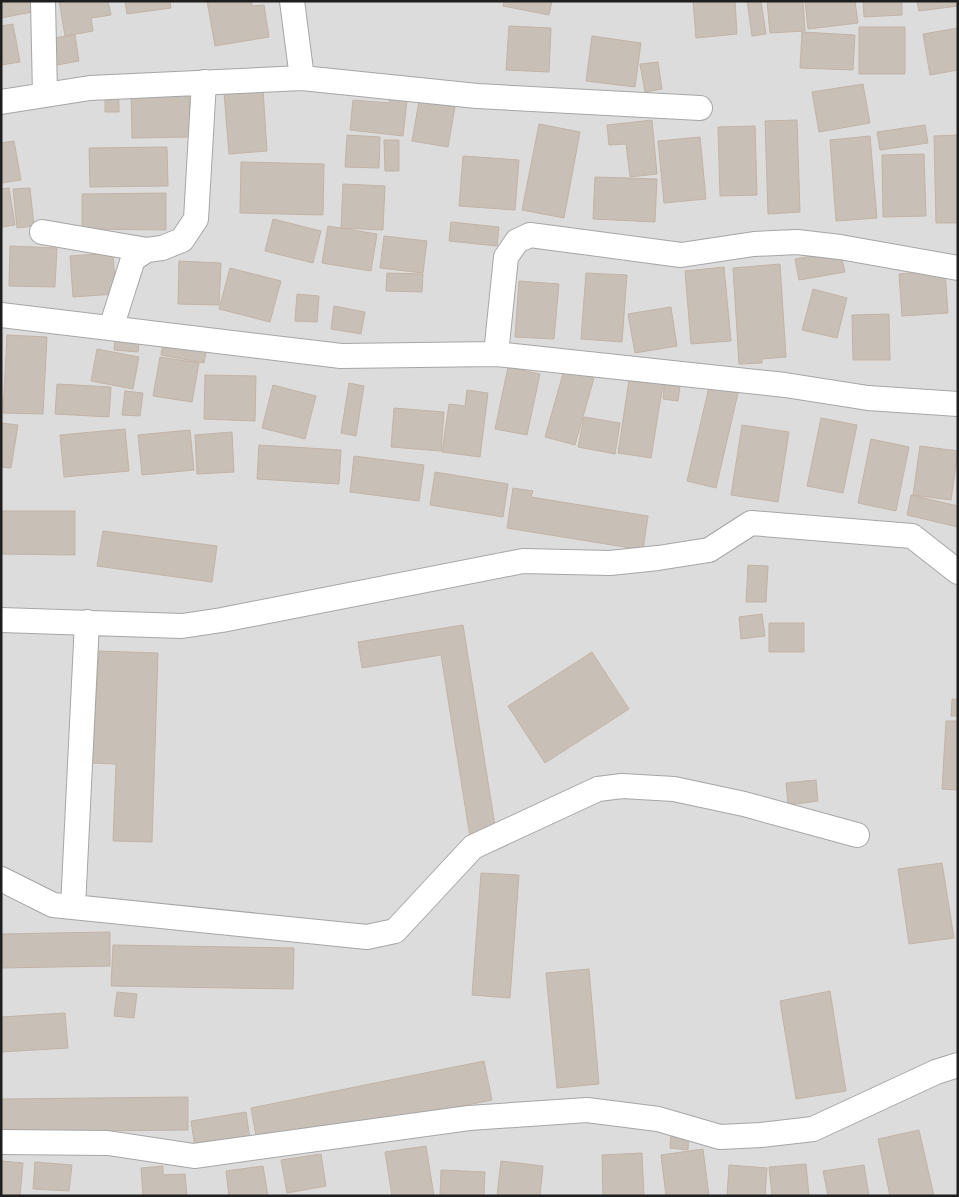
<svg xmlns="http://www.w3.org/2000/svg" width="959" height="1197" font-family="Lato,sans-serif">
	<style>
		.residential { fill: #dddcdc }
		.building { fill: #c8bfb7; stroke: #c3b3a5 }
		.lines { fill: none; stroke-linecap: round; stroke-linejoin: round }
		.minor-casing { stroke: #a6a6a6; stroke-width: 26 }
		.minor { stroke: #fff; stroke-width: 24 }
	</style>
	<rect width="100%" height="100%" fill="#f0ece4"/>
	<path class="residential" d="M1,1h957v1195h-957z"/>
	<path class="building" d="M1,1h29l2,11 -31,6z
		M59,1h49l3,14 -20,3 2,13 -28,5z
		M125,1h45l1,7 -44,6z
		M207,1h45v5l12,-1 5,32 -54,9z
		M504,1h48l-3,14 -46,-9z
		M693,1h42l2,33 -41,4z
		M747,1h14l5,33 -14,2z
		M767,1h36l2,30 -35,2z
		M805,1h50l3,22 -50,6z
		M863,1h39v14l-38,2z
		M917,1h41v5l-39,5z
		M13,24l7,38 -19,3v-39z
		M509,26l42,2 -2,44 -43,-2z
		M859,27h46v47h-46z
		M958,28v42l-28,5 -7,-41z
		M802,32l53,3 -2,35 -53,-2z
		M75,35l4,26 -22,4 -4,-27z
		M592,36l49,7 -6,44 -49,-6z
		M658,62l4,27 -17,3 -5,-28z
		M863,84l7,39 -51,9 -7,-40z
		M263,89l4,62 -38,3 -5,-62z
		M105,90h14v22h-14z
		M391,90l17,1 -5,45 -53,-6 3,-30 36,3z
		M189,92l1,45 -58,1 -1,-45z
		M419,101l36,6 -7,40 -36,-6z
		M652,120l5,54 -27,3 -4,-33 -17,1 -2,-20z
		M797,120l3,92 -32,2 -3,-93z
		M539,124l41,8 -16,86 -42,-8z
		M925,125l3,18 -48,7 -3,-18z
		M755,126l2,69 -37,1 -2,-69z
		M347,135l33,2 -1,31 -34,-1z
		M958,135v88h-22l-2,-87z
		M870,136l7,82 -41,3 -6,-81z
		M700,137l6,62 -42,4 -6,-62z
		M384,140h15v31h-14z
		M14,141l7,39 -20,3v-40z
		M167,147l1,39 -78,1 -1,-39z
		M924,154l2,62 -43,1 -1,-62z
		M463,156l56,4 -4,50 -56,-4z
		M241,162l83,2 -1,51 -83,-2z
		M595,177l62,2 -2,43 -62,-3z
		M343,184l42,2 -2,44 -42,-2z
		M9,188l6,37 -14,2v-38z
		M30,188l4,38 -17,2 -4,-39z
		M166,193v37l-84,-1v-35z
		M273,219l48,12 -8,32 -48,-12z
		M451,222l48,5 -2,19 -48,-5z
		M328,226l49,8 -6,37 -49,-8z
		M384,236l43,5 -4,32 -43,-5z
		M10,246l47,2 -2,39 -46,-1z
		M840,251l5,21 -46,8 -4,-21z
		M113,253l3,41 -43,3 -3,-41z
		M179,261l42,2 -2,42 -41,-1z
		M780,264l6,93 -24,2v4l-23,1 -6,-96z
		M724,267l7,74 -40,3 -6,-73z
		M230,268l51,13 -11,41 -51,-13z
		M945,270l3,43 -46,3 -3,-42z
		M387,273l36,1 -1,18 -36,-1z
		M586,273l41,2 -5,67 -41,-3z
		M519,281l40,3 -5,55 -39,-2z
		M813,289l34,9 -10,40 -35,-8z
		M297,294l22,2 -2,26 -22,-1z
		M334,306l31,6 -4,22 -30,-5z
		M671,307l6,39 -42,7 -7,-39z
		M889,314l1,46h-37l-1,-45z
		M116,332l24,2 -2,18 -24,-2z
		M7,335l40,2 -4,77 -40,-1z
		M164,338l43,8 -3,17 -43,-8z
		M97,349l42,8 -6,32 -42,-8z
		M160,357l39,6 -7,39 -39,-6z
		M508,367l32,7 -13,61 -32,-6z
		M564,370l30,8 -19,67 -30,-8z
		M205,375l51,1 -1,45 -51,-2z
		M629,380l34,4 -12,74 -33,-5z
		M349,383l15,3 -8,50 -15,-3z
		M57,384l54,3 -2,30 -54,-3z
		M273,385l43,11 -11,43 -43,-11z
		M664,385l16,1 -2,15 -15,-2z
		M709,387l29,6 -22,95 -29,-7z
		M467,390l21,3 -8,64 -38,-5 7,-48 16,2z
		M125,391l18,2 -3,23 -18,-1z
		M394,408l50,4 -3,39 -50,-4z
		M584,417l36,6 -5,31 -37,-7z
		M821,418l36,7 -14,68 -36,-7z
		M1,423l17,2 -7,43 -10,-1z
		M742,425l47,7 -11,70 -47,-7z
		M125,429l4,42 -65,6 -4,-42z
		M190,430l4,40 -52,5 -4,-40z
		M232,432l2,40 -37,2 -2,-39z
		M871,439l38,8 -13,64 -38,-8z
		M259,445l82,5 -2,34 -82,-5z
		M920,446l38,5 -7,49 -38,-5z
		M354,456l70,9 -5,36 -69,-9z
		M435,472l73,12 -5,33 -73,-12z
		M513,488l20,3 -2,6 117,19 -5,34 -136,-22z
		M911,495l47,11v21l-51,-12z
		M1,511h74v44l-74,-1z
		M103,531l114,15 -5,36 -115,-16z
		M748,565l20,1 -2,36h-20z
		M762,614l3,22 -24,3 -2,-22z
		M769,623h35v29h-35z
		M463,625l33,207 -26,5 -29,-182 -79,13 -4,-26z
		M99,651l59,2 -6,189 -39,-1 3,-77 -24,-1z
		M592,652l37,57 -84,54 -37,-57z
		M952,699h6v17h-7z
		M946,721h12v69l-16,-1z
		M816,780l2,21 -30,4 -2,-22z
		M942,863l12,75 -45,6 -11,-75z
		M481,873l38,2 -9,123 -38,-3z
		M110,932v34l-109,2v-34z
		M113,945l181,3 -1,41 -182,-3z
		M589,969l10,115 -42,4 -11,-115z
		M830,991l16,100 -50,8 -16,-98z
		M117,992l20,2 -3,24 -20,-2z
		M65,1013l3,35 -67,4v-35z
		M484,1061l8,39 -234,47 -7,-39z
		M188,1097v33l-187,2v-33z
		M246,1112l5,34 -55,8 -5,-33z
		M671,1128l18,1 -1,21 -18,-2z
		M919,1130l15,66h-44l-12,-57z
		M426,1146l8,50h-42l-7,-44z
		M703,1149l6,47h-43l-5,-41z
		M642,1153l2,43h-41l-1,-41z
		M321,1154l5,32 -39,7 -6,-33z
		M1,1161l22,2 -3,33h-19z
		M501,1161l42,5 -3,30h-43z
		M35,1162l37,3 -3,26 -36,-2z
		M806,1164l3,32h-37l-3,-29z
		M729,1165l38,3 -2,28h-38z
		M864,1165l5,31h-41l-5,-25z
		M163,1166v9l22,-1 2,22h-44l-2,-28z
		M263,1166l5,30h-39l-3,-25z
		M441,1170l44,2 -1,24h-44z"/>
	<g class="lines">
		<g class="minor-casing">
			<path id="minor" d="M43,1l2,94
				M292,1l10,77
				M1,102l89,-14 212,-10 175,18 223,12
				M42,232l105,18
				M1,315l340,41 155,-2 289,31 83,13 90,6
				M111,328l22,-69 14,-9 15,-2 20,-8 14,-21 8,-137
				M496,354l10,-97 11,-16 13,-6 151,20 73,-11 43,-2 43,5 118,21
				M1,620l181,6 40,-6 301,-59 87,2 48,-5 51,-8 42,-27 161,13 46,36
				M1,879l52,26 314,32 28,-6 78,-84 125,-58 24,-3 52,3 70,15 113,31
				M73,907l14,-285
				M1,1142l107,1 86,13 275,-38 118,-8 71,9 62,18 41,-2 52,-6 123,-57 22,-7"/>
		</g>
		<use href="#minor" class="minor"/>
	</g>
	<rect width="959" height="1197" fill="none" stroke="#1f1f1f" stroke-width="5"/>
</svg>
